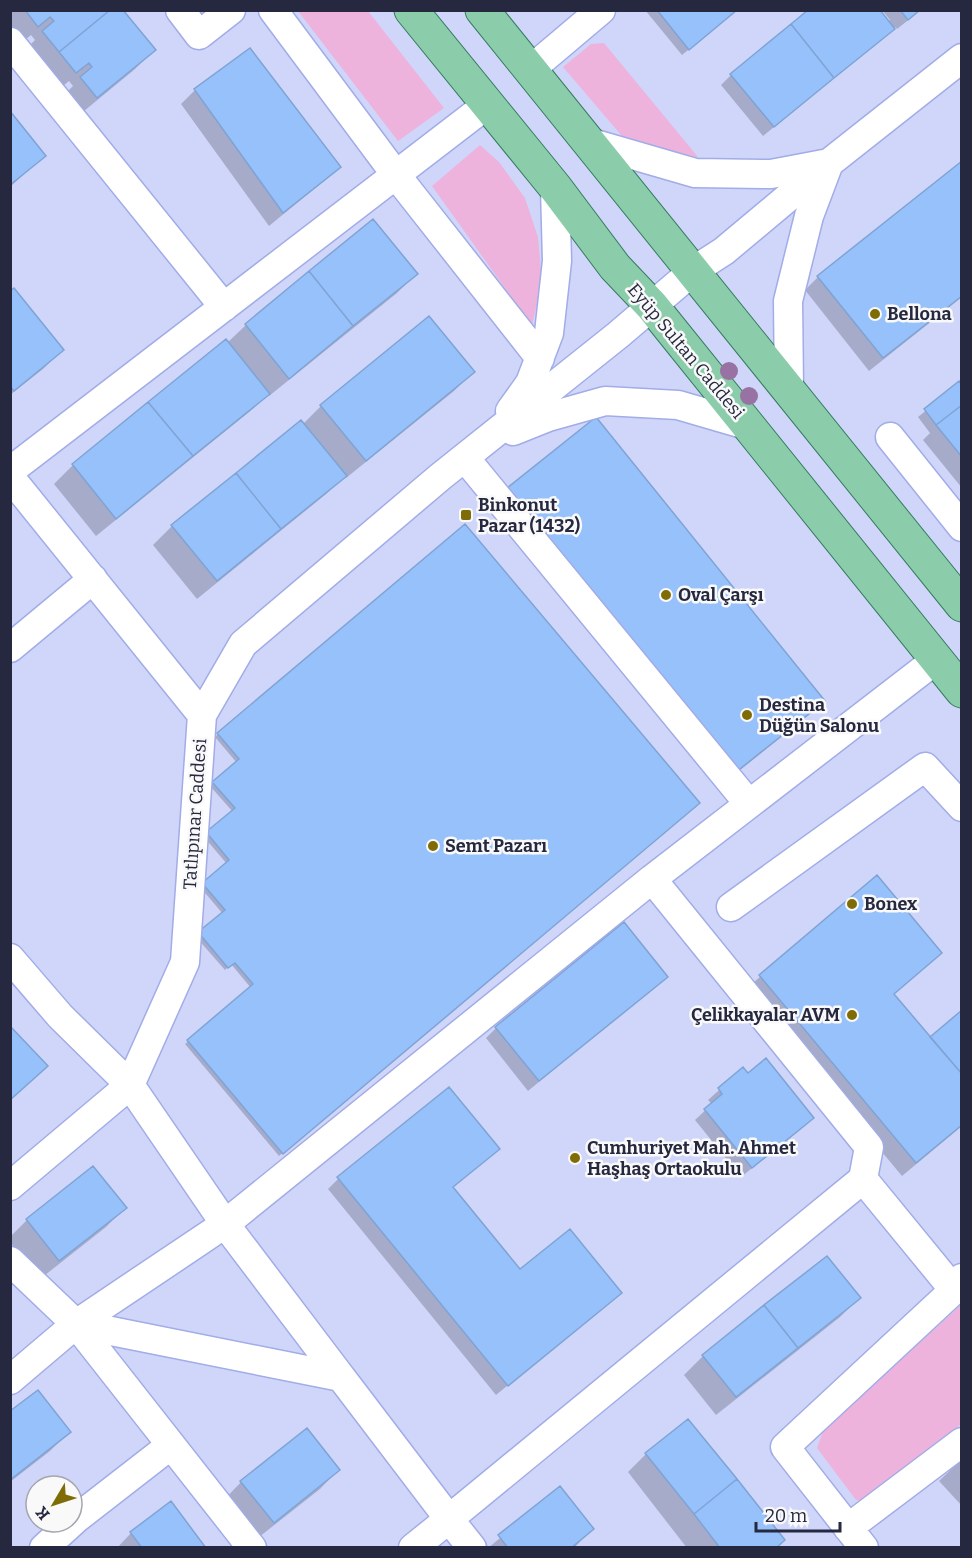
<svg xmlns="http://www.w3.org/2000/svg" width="972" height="1558" font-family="Bitter,serif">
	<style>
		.green { fill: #edb3dd }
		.shadow { fill: #0003 }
		.building { fill: #97c1fb; stroke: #7fa3d5; stroke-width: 1.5 }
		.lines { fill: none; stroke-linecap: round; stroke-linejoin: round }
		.minor-casing { stroke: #a2ace6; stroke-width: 31 }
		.major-casing { stroke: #357c60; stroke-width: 35 }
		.minor { stroke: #fff; stroke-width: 28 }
		.major { stroke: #8bccaa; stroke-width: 33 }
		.tree { fill: #9772a2 }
		.poi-dot { fill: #7f6c06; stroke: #f9f9f9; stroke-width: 2 }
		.labels { text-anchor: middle; stroke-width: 5; stroke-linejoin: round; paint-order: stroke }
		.poi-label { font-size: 18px; font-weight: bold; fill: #25283f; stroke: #f9f9f9; text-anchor: start }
		.street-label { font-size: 18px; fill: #25283f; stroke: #f9f9f9 }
	</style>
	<rect width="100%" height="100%" fill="#cfd6fa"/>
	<path class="green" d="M298,11h70l76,97 -46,33z
		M604,43l94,114 -71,-15 -64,-75 28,-23z
		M480,145l19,17 26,36 13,39 4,44 -10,45 -100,-140z
		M961,1305v119l-94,78 -11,-2 -39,-52 6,-17z"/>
	<path class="shadow" d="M10,10h111l33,40 -19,19 -57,47 -16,-19 11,-11 -4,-5 -12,10 -33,-40 11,-11 -4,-5 -12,10 -9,-10z
		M645,10h92l-55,45z
		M882,10h39l-24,19 -2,-2 -13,12 -119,97 -42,-51 10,-10 157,-53 2,-2z
		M250,50l89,116 -14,14 -56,46 -88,-122 14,-14z
		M10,114l34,42 -34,31z
		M962,163v134l-93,74 -64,-81 13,-13z
		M373,222l43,52 -19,19 -128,103 -1,-2 -19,18 -153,124 -42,-52 19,-19 152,-124 2,2 19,-18z
		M10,286l52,64 -19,19 -33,26z
		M473,372l-19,19 -108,87 -2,-2 -18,18 -129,105 -44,-54 19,-19 131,-102 18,-18z
		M959,384l3,3v101l-39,-48 7,-7 -12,-16z
		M596,419l227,282 -14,14 -88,70z
		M218,734l477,71 -416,351 -94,-112 66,-56 -20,-24 -6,6 -29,-33 27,-23 -23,-27 27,-23 -23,-27 29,-25 -23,-26 27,-23 -22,-26z
		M876,877l64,76 -47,42 37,44 32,-27v114l-60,50 -156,-187z
		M666,977l-138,114 -42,-53 10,-10z
		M743,1069l59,59 -61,49 -46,-57 17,-16 -4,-4z
		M487,1159l-35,29 68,83 100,22 -124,102 -168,-206 10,-10z
		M92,1168l33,40 -19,19 -66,52 -30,-37v-5l17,-17z
		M859,1298l-19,19 -124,98 -32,-40 19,-19z
		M10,1413l59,19 -19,19 -40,31z
		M646,1454l130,94h-89l-59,-76z
		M962,1459v47l-23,-25z
		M338,1470l-18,19 -66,52 -31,-40 18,-19z
		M560,1488l32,41 -18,19h-86z
		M131,1533l73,15h-87z"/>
	<path class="building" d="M25,10h85l-51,42 -17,-21 12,-10 -4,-4 -12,10z
		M110,10h13l33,40 -59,48 -17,-21 12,-10 -3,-4 -13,10 -17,-21z
		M657,10h80l-48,40z
		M808,10h72l15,19 -61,49 -43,-54z
		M900,10h20l-12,10z
		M791,24l43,54 -60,49 -44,-53z
		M250,48l91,119 -58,46 -89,-124z
		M10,111l36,45 -36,29z
		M962,161v135l-79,62 -66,-82z
		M373,219l45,55 -65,52 -44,-55z
		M309,271l44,55 -64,53 -44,-55z
		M14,288l50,62 -50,41 -4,-5v-95z
		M429,316l46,56 -109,89 -46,-56z
		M226,339l44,55 -77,62 -45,-54z
		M959,381l3,4v20l-26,20 -12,-16z
		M148,402l45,54 -77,63 -44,-55z
		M962,405v52l-26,-32z
		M596,417l229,284 -90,72 -228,-285z
		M301,420l46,56 -66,53 -45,-56z
		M236,473l45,56 -64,52 -46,-56z
		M465,524l235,279 -417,351 -96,-114 66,-56 -18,-21 -7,5 -30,-36 27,-22 -23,-27 27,-23 -23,-28 29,-24 -23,-26 27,-23 -22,-26z
		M877,875l65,78 -48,41 68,80v51l-46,38 -157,-188z
		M624,922l44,55 -129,104 -44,-54z
		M962,1010v64l-32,-37z
		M10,1026l38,40 -38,34z
		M766,1058l48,60 -62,50 -48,-59 18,-15 -4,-6 25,-21 5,6z
		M449,1087l51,62 -47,38 67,82 50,-40 52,64 -114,93 -171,-209z
		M93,1166l34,42 -68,53 -33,-42z
		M827,1256l34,42 -63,50 -34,-43z
		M764,1305l34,43 -62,49 -34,-42z
		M38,1390l33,42 -61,48v-69z
		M688,1419l49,60 -43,35 -49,-61z
		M307,1428l33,42 -66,53 -34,-42z
		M737,1479l48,61 -9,8h-56l-26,-34z
		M560,1486l34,43 -23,19h-63l-10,-13z
		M171,1501l35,47h-64l-12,-16z"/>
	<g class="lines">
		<g class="minor-casing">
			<path id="minor" d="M180,10l19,25 32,-25
				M273,10l123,165 144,183
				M10,42l214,265
				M530,70l71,-60
				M588,142l107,31 76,1 58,-11 -20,53 -21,85 1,88
				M510,411l20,-28 19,-50 8,-72 -2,-74
				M513,431l35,-14 57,-16 73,4 72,21
				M890,437l72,90
				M465,458l284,346
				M10,471l478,-367
				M10,477l192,238
				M10,648l83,-69
				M652,879l217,268 -6,32
				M731,907l194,-140 37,40
				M10,958l50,58 70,69 95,139 116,153
				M10,1186l120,-101 55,-123 17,-247 41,-71 197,-167 178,-142 75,-64 31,-20 105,-88 133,-105
				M10,1261l66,63 265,53 108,142 414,-340 91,111
				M76,1324l176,224
				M10,1380l66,-56 149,-100 427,-345 285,-220
				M848,1528l114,-86
				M44,1548l33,-30 94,-73
				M413,1548l36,-29 23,29
				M864,1548l-79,-101 169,-157 8,-12"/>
		</g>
		<g class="major-casing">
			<path id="major" d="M411,10l144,177 60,80 37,39 310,385
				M482,10l480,595"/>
		</g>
		<use href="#minor" class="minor"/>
		<use href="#major" class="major"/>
	</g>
	<g class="tree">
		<circle cx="729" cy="371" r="9"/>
		<circle cx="749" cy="396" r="9"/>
	</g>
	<g class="poi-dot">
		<circle cx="875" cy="314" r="6"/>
		<rect x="460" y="509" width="12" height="12" rx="3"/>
		<circle cx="666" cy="595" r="6"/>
		<circle cx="747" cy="715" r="6"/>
		<circle cx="433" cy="846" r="6"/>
		<circle cx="852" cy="904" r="6"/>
		<circle cx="852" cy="1015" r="6"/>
		<circle cx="575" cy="1158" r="6"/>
	</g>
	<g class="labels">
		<g class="poi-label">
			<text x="887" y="320">Bellona</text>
			<text x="478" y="511">Binkonut<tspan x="478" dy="21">Pazar (1432)</tspan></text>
			<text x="678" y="601">Oval Çarşı</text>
			<text x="759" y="711">Destina<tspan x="759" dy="21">Düğün Salonu</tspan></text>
			<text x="445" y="852">Semt Pazarı</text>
			<text x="864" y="910">Bonex</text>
			<text x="840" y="1021" text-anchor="end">Çelikkayalar AVM</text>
			<text x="587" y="1154">Cumhuriyet Mah. Ahmet<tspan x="587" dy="21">Haşhaş Ortaokulu</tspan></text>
		</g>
		<g class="street-label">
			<text transform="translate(686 351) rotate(50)" y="6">Eyüp Sultan Caddesi</text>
			<text transform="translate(195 814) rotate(-86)" y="6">Tatlıpınar Caddesi</text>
		</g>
	</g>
	<rect width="972" height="1558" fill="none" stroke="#25283f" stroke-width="24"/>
	<g transform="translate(54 1504) rotate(231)"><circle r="28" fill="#f9f9f9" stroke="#a4a5af" stroke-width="1.5"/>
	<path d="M0-4.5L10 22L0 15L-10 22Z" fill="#7f6c06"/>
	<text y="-9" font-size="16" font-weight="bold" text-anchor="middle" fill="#25283f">K</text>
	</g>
	<path d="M756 1522v9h84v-9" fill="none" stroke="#25283f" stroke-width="3"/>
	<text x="765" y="1522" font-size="18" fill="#25283f" stroke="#f9f9f9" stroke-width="4.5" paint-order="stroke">20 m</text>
</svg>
